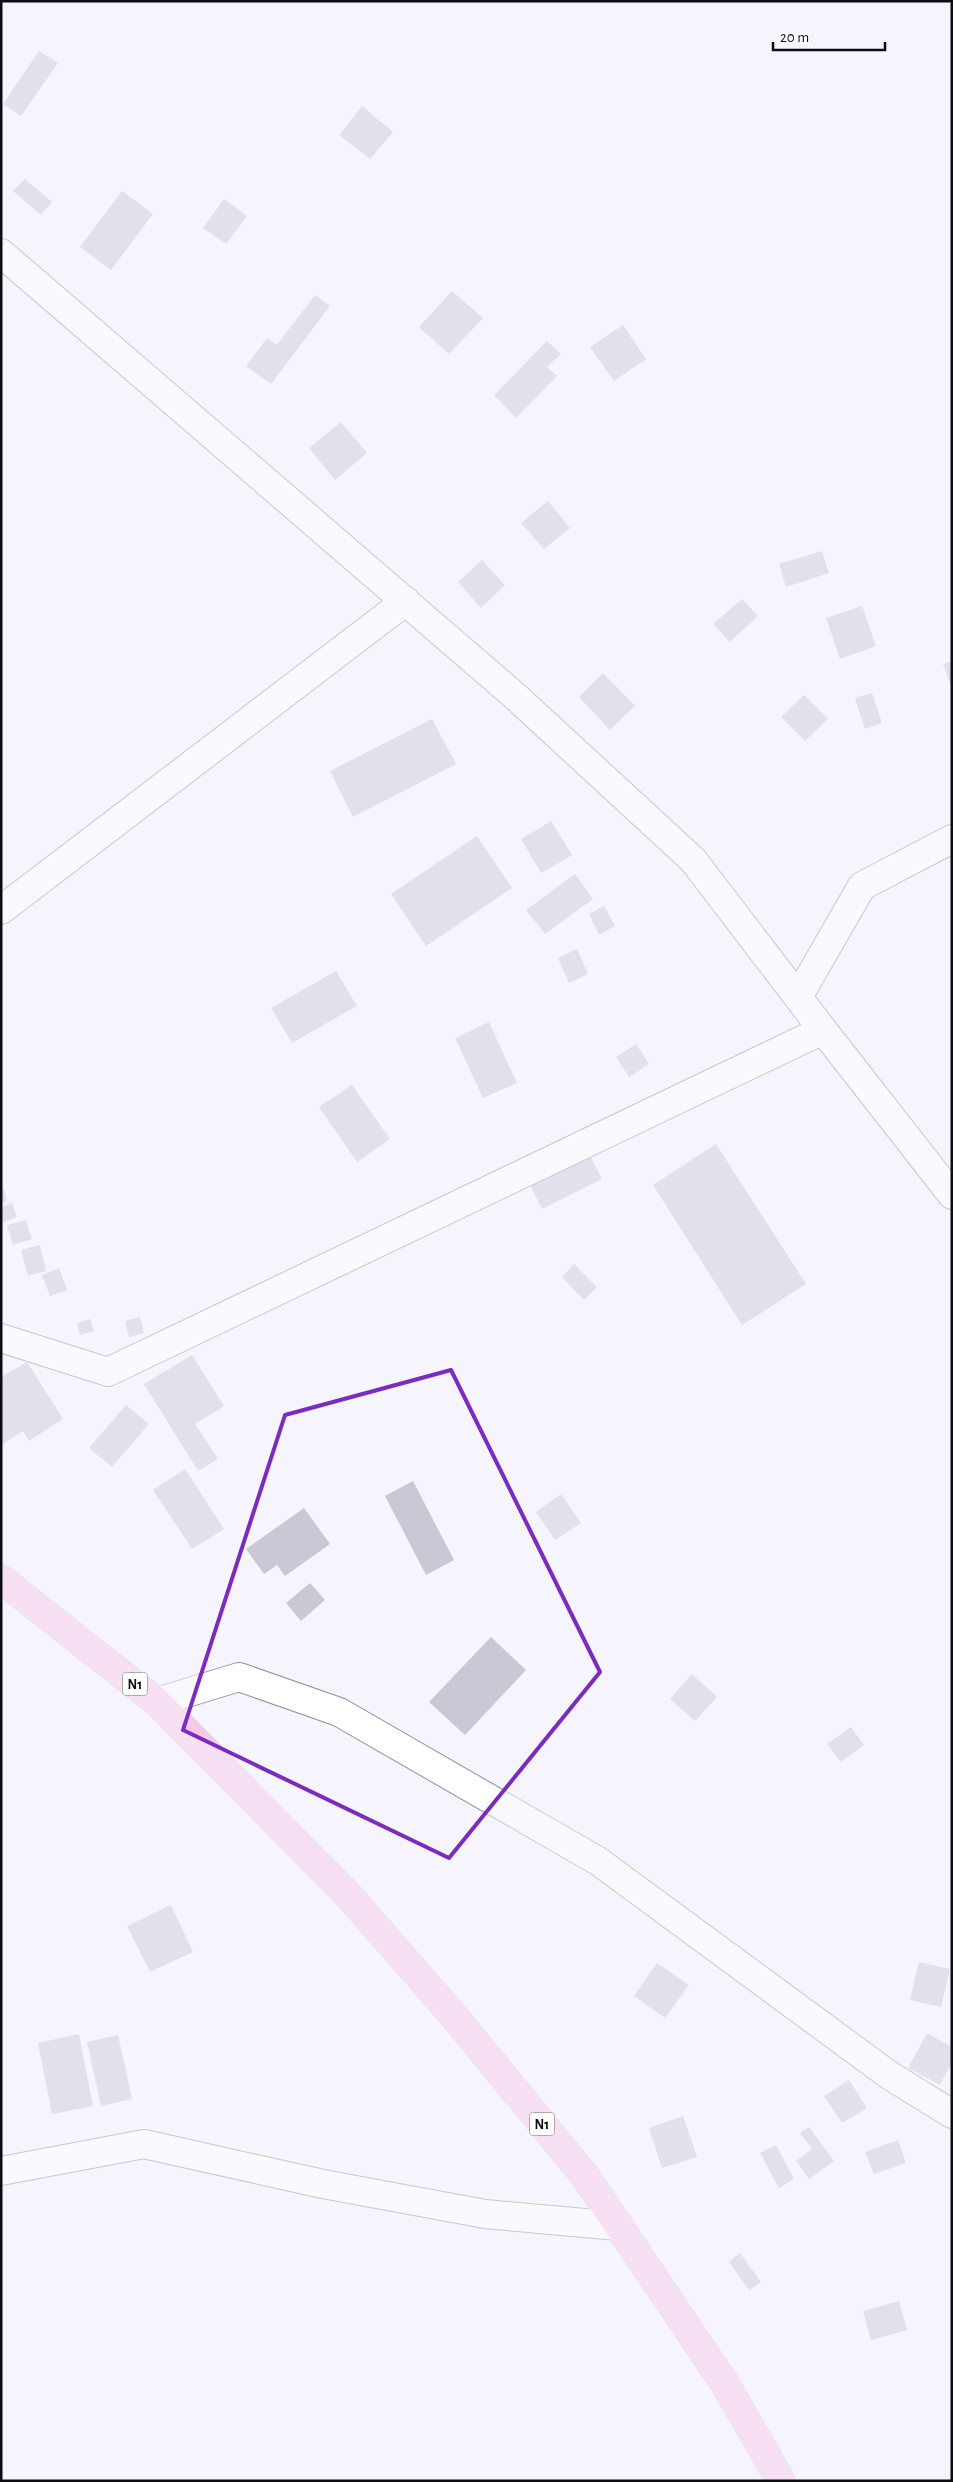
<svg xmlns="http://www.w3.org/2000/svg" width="953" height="2482" font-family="'Alegreya Sans',sans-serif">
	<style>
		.building { fill: #cbc8d6 }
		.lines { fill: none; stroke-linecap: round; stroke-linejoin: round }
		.minor-casing { stroke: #92909d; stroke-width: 30 }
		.primary-casing { stroke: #d3d3d4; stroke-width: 30 }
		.minor { stroke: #fff; stroke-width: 28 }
		.primary { stroke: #fac7e8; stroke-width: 28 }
		.marked { fill: none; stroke: #7b2cbf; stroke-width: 4; stroke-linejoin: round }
		.labels { text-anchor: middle; stroke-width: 5; stroke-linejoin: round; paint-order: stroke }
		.shield { fill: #fff; stroke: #565658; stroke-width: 1 }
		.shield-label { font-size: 14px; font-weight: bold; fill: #0d0d11 }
	</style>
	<rect width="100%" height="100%" fill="#f6f4fd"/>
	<path class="building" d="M39,51l19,12 -37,53 -18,-12z
		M362,106l31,26 -23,27 -31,-24z
		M25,179l27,23 -11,13 -28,-24z
		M122,191l31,23 -42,56 -31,-23z
		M224,199l23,17 -21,28 -23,-16z
		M452,291l31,27 -34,36 -30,-27z
		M315,295l15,11 -59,78 -25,-18 21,-28 10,7z
		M623,325l23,34 -32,22 -24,-34z
		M547,341l14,13 -14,13 10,9 -41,42 -22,-23z
		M341,422l26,31 -32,27 -26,-32z
		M548,501l22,27 -26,21 -23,-26z
		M822,551l7,22 -43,14 -7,-23z
		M482,560l23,25 -24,23 -23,-26z
		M742,599l16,17 -28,26 -17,-18z
		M862,606l14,40 -36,13 -14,-41z
		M952,661v25h-1l-8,-22z
		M603,673l32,33 -25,24 -31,-33z
		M872,693l10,30 -17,6 -10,-31z
		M804,695l24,24 -23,22 -24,-24z
		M432,719l24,45 -103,53 -23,-46z
		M551,821l21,34 -31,18 -20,-34z
		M477,836l35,52 -86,58 -35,-52z
		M575,874l18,25 -48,35 -19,-24z
		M604,906l11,20 -16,9 -10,-21z
		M577,949l11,25 -19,9 -11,-25z
		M336,971l21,35 -65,37 -21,-35z
		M489,1022l28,61 -34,15 -28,-60z
		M636,1044l13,20 -20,13 -13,-20z
		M352,1085l38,54 -33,23 -38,-55z
		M716,1144l90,140 -64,41 -89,-140z
		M586,1147l16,32 -60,30 -16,-32z
		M4,1190l3,11 -6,2v-12z
		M12,1203l5,14 -16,6v-16z
		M26,1220l6,19 -19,6 -6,-20z
		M40,1245l6,26 -18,5 -7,-26z
		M574,1264l23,23 -13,13 -22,-23z
		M59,1268l8,22 -17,6 -8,-21z
		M140,1317l4,16 -15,4 -4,-16z
		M90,1319l4,12 -14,4 -3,-12z
		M192,1355l32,51 -29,18 23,35 -20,12 -54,-87z
		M27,1362l36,57 -34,22 -6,-10 -22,14v-68z
		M126,1405l23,19 -37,43 -23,-19z
		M185,1469l39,60 -32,20 -39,-59z
		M413,1481l41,79 -28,15 -41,-79z
		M561,1494l20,29 -26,17 -19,-28z
		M304,1508l26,36 -45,32 -8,-11 -13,9 -18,-25z
		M310,1583l15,17 -24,21 -15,-18z
		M491,1637l35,33 -61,65 -36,-33z
		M692,1674l25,23 -22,24 -25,-22z
		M851,1727l13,18 -23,17 -14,-18z
		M171,1905l22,47 -43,20 -23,-46z
		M919,1962l31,7 -9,38 -31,-7z
		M657,1963l32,22 -24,33 -31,-22z
		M927,2033l25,14v15l-12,23 -32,-17z
		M79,2034l14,72 -41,8 -14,-71z
		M118,2035l14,64 -31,7 -14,-64z
		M849,2080l18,28 -25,15 -18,-27z
		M683,2116l14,41 -35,11 -13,-40z
		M809,2127l25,34 -25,18 -13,-18 16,-12 -12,-16z
		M898,2140l8,23 -32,11 -9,-22z
		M776,2145l18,34 -15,9 -19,-35z
		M740,2253l21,29 -12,8 -20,-28z
		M899,2301l8,29 -36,10 -8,-29z"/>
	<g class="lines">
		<g class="minor-casing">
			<path id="minor" d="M1,253l514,443 178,164 130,170 -715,342 -107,-34
				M1,910l405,-309
				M798,997l64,-111 90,-47
				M823,1030l129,165
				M157,1702l82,-25 100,35 259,149 291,214 63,39
				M1,2171l143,-27 179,40 162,30 133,12"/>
		</g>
		<g class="primary-casing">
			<path id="primary" d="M1,1579l156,123 192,194 104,119 132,161 140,208 56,97"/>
		</g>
		<use href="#minor" class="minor"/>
		<use href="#primary" class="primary"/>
	</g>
	<path d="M0 0H953V2482H0ZM451,1370l149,302 -151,186 -266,-128 102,-315z" fill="#f6f4fd" fill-opacity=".55" fill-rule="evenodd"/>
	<path class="marked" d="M451,1370l149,302 -151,186 -266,-128 102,-315z"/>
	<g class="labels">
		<g class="shield">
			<rect x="122.5" y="1672.5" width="25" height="23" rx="4"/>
			<rect x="529.5" y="2112.5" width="25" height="23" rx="4"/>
		</g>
		<g class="shield-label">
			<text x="135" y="1689">N1</text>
			<text x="542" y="2129">N1</text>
		</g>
	</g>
	<rect width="953" height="2482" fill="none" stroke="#0d0d11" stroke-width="5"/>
	<path d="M773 42v8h112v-8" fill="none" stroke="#0d0d11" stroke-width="2.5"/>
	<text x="780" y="42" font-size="15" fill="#0d0d11" stroke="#ffffff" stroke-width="4" paint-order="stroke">20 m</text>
</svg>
